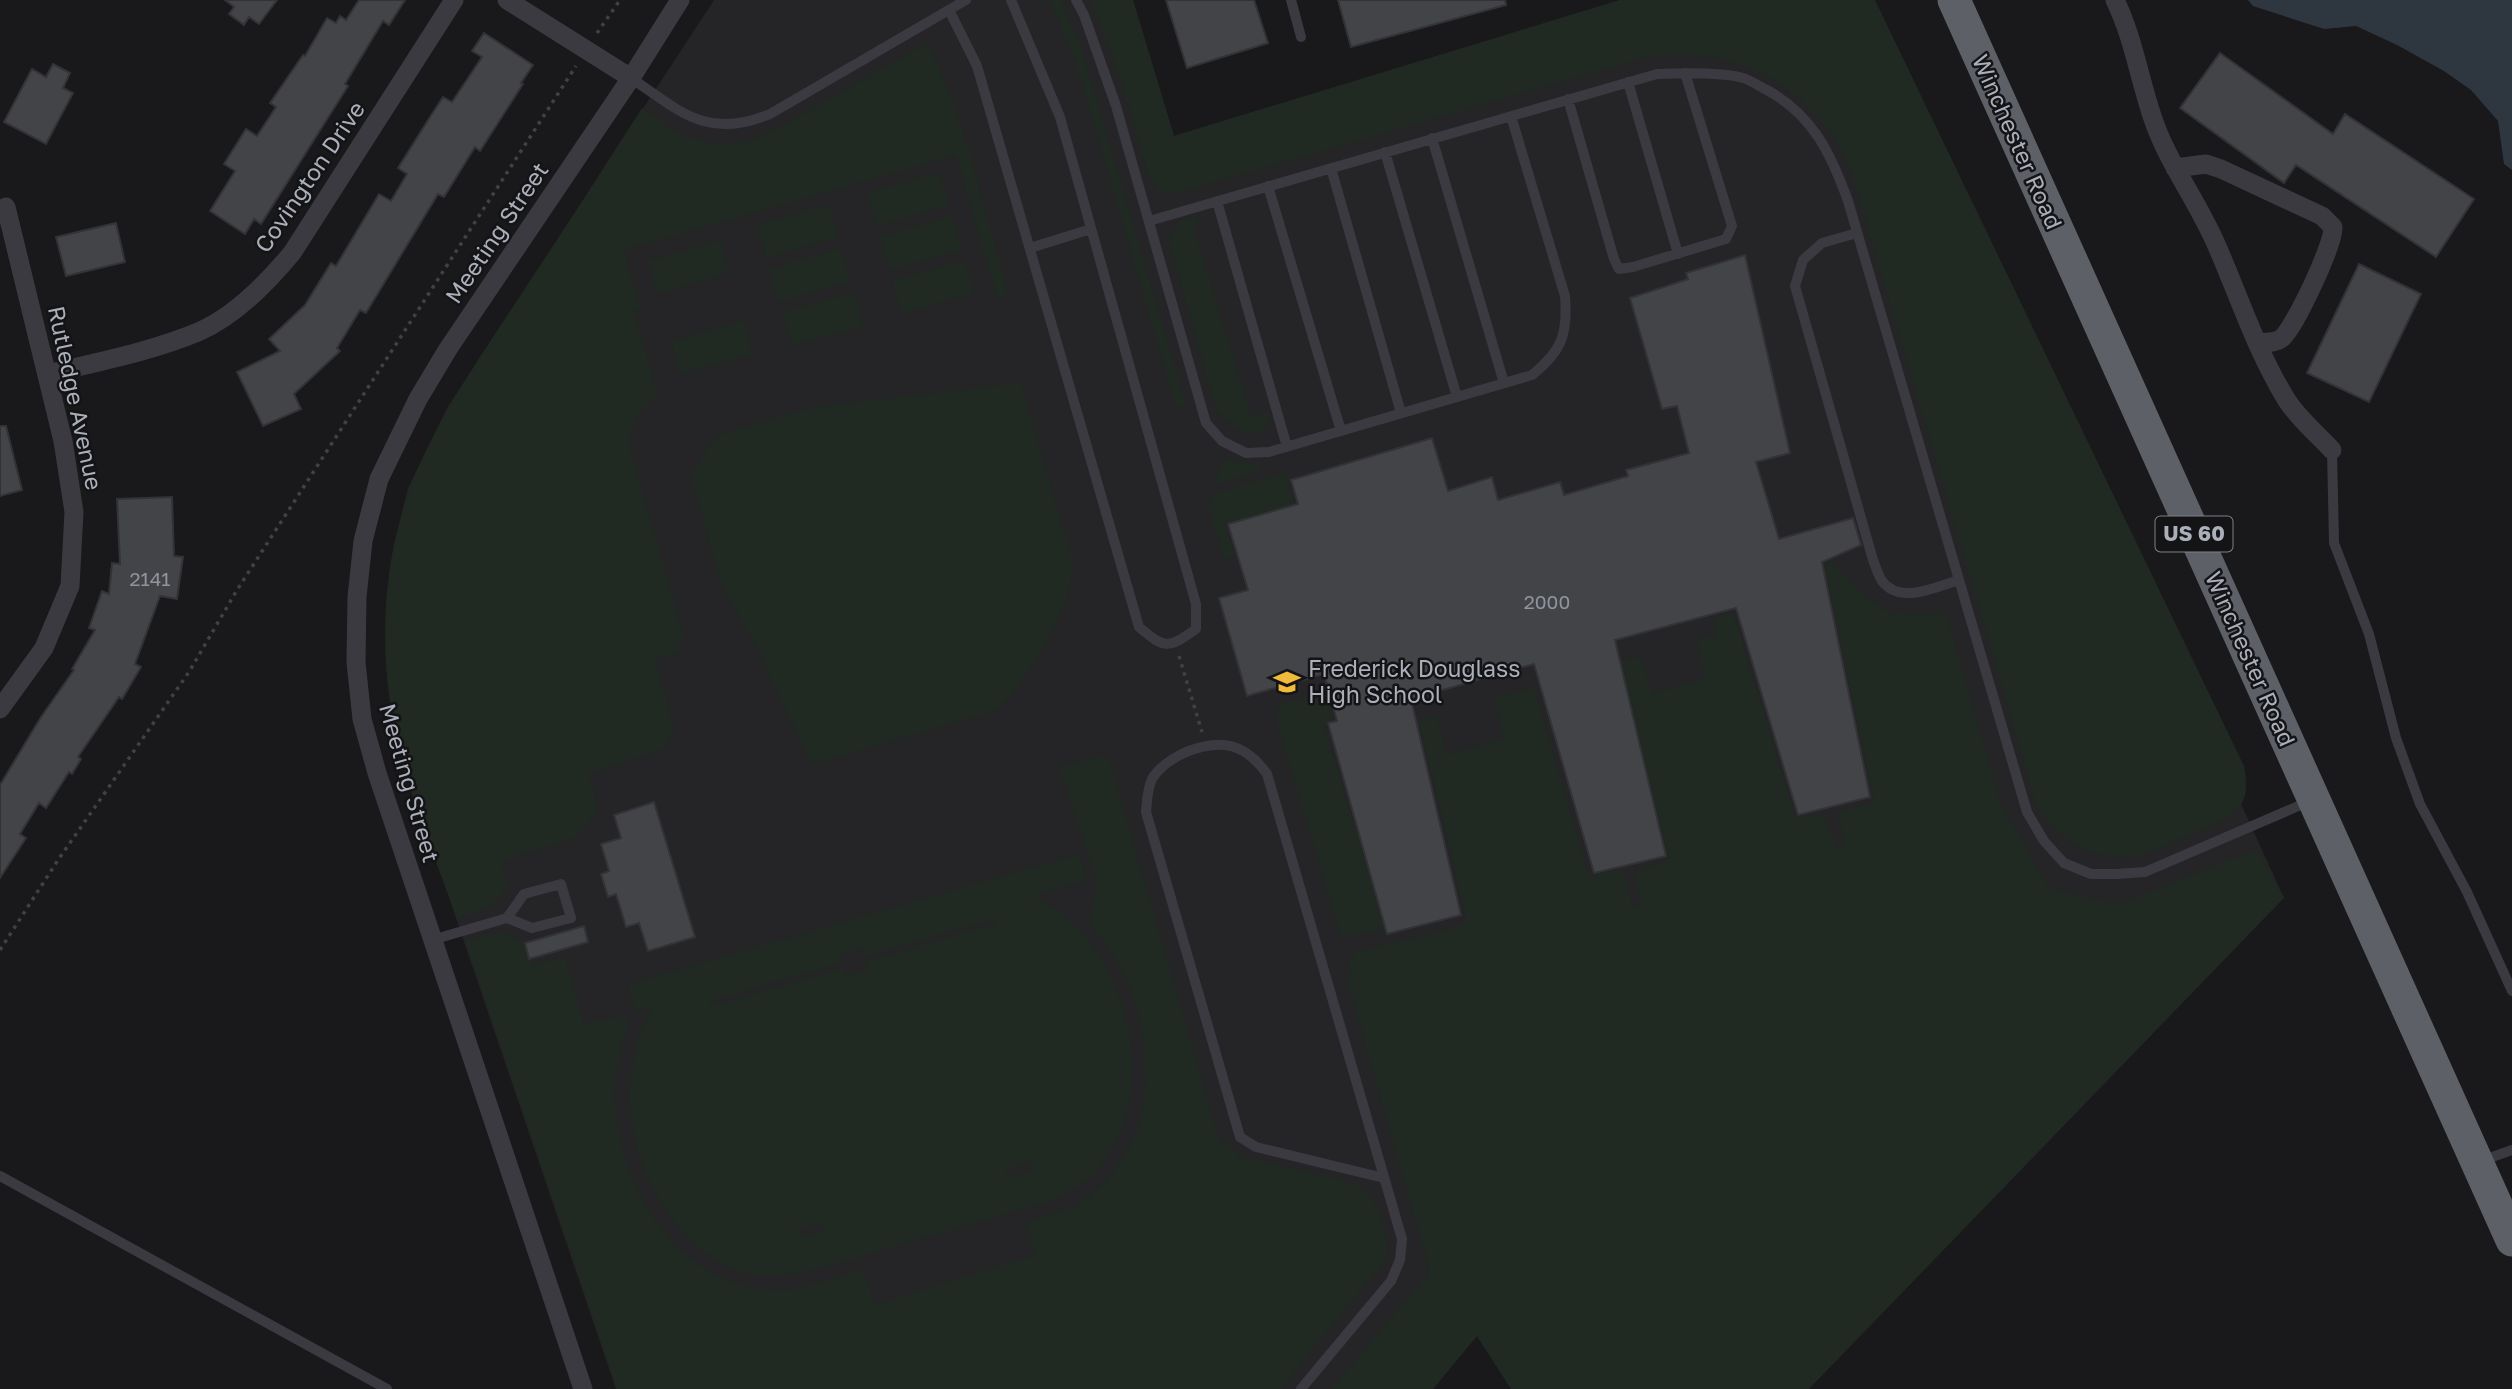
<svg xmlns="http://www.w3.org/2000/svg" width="2512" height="1389" font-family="'Golos Text',sans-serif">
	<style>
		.built { fill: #252528 }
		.green { fill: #202922; fill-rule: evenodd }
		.water { fill: #2e373f }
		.building { fill: #434448; stroke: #333337; stroke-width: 2 }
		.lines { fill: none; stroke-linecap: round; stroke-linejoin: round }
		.path { stroke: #404147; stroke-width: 3.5; stroke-dasharray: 3.5 5; stroke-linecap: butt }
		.service { stroke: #3a3a40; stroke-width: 10 }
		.minor { stroke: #3a3a40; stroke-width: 19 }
		.trunk { stroke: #5e6068; stroke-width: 33 }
		.labels { text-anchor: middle; stroke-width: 5; stroke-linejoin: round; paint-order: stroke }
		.number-label { font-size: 19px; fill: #91949e }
		.shield { fill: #141416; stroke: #7e8089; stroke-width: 2 }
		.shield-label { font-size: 21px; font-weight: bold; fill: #abafba }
		.street-label { font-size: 23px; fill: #abafba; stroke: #141416 }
		.poi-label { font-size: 23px; fill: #abafba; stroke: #141416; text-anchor: start }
	</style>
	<rect width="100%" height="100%" fill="#19191b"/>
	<path class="built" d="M714,0h419l41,136 446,-136h254l410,898 -773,491 -34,-53 -44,53h-817l-214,-630 -12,-57 -4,-39v-56l7,-57 15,-62 39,-80z"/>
	<path class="green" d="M1049,0h12l18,39 107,365 -10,4 -99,-342z
		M1091,0h42l41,136 446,-136h255l369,766c2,11 4,27 -2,37 -9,17 -34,24 -50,31 -18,7 -36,18 -55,22 -43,7 -78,-15 -100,-49l-182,-623c-4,-11 -8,-24 -14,-35 -45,-72 -108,-102 -193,-92l-471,136c-13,1 -19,-2 -27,-12l-27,-94z
		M927,43c39,77 57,165 81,248l-3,5 -8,3 -41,-144 -332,95 17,59 -7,2 24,85c-20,14 -28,28 -28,53l55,190 -6,2 4,11 -28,7 20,70 -9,19 -78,26 11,34 -21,29 -76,24 5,25 -12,19 -38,14c-25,-71 -57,-143 -67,-218 -9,-60 -6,-125 11,-184 22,-79 72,-149 117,-218 42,-63 83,-127 124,-191l38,26 15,5 22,5 30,-2 40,-19z
		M939,172l10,33 -72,21 -10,-33z
		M829,204l10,33 -73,21 -9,-33z
		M1203,215l-9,9 3,15 54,175 18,-1 2,7 -7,12 -22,1 -26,-23 -48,-171 12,-19z
		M952,216l10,34 -73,20 -9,-33z
		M720,240l10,33 -73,21 -9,-33z
		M841,248l10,33 -72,21 -10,-33z
		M964,260l10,33 -72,21 -10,-33z
		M854,292l10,34 -73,20 -9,-33z
		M743,320l10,34 -73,20 -9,-33z
		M1021,383l52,178c2,40 -46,127 -79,150l-182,54 -54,-113 -38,-72 -29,-103 24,-41 97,-29z
		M1229,460l31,6v6l-42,12 -4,-3 10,-19z
		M1285,473l10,31 -69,21 9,31 -11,4 -15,-51v-8l7,-8z
		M1831,561l34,34 25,19 56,-1 55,191 48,84 68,17 140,-56 27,49 -475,491h-298l-34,-53 -44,53h-102l99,-117 -84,-295 5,-2 -3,-14 9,-10 83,-19 27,-9 -48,-203 17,-5 11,40 57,-17 -11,-40 41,-11 55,189 30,-7 1,5h4l9,33 8,-2 -7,-32 35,-14 -48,-198 20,-5 12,38 52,-16 -9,-38 21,-5 -3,-18 19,-5 63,206 27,-5 14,35 8,-1 -7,-33 36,-13 -50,-237z
		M1324,693l10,27 -10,5 62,204 -45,9 -66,-222 6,-12z
		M1106,755l3,3 111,384 9,-1 9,15c18,4 116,24 124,32 21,19 24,43 26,69l-107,132h-664l-152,-449 38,-8 21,11 8,22 33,-8 19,67 41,-10c1,3 3,6 3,10 0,6 -5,14 -6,20 -5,17 -7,35 -7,53 1,87 66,193 162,193 29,0 59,-13 87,-21l10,35h3l158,-49 -9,-34c16,-5 37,-8 51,-16 23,-14 52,-50 60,-75 14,-43 8,-112 -12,-153 -9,-20 -22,-36 -36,-53l8,-42 -37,-115z
		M1079,854l8,26 -52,16c16,10 30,18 43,32 58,62 78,177 18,244 -14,15 -32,22 -50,31l-243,70c-16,2 -32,4 -48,2 -75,-14 -121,-101 -125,-170 -2,-35 6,-69 22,-98l-17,4 -7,-27zM995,919l1,4 -131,39 2,7 -21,6 -3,-7 -132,38 -1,-5 132,-38 -2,-8 21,-6 3,8zM1030,1162l2,9 -24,6 -2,-8zM821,1222l3,8 -24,7 -2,-8z"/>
	<path class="water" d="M2248,0h264v170l-8,-6 -6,-43 -27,-31 -27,-19 -47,-26 -41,-19 -32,3 -71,-23z"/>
	<path class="building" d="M225,0h52l-18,24 -10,-7 -5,8 -15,-11 5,-7z
		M359,0h46l-16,25 -6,-4 -38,63 3,2 -87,138 -7,-5 -9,15 -35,-23 25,-40 -11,-7 22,-35 11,7 19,-29 -6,-4 33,-48 2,1 22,-38 9,5 4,-7 6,4z
		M1166,0h88l14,43 -81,25z
		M1338,0h167l1,5 -155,42z
		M484,33l49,32 -12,18 2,1 -43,67 -5,-4 -31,50 -6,-3 -72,119 -6,-3 -23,38 3,3 -46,43 7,15 -38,17 -26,-54 43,-21 -11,-12 36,-34 26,-42 5,3 43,-72 12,7 16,-27 -9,-6 32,-51 13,-20 9,5 30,-45 -10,-6z
		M2220,53l113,81 12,-20 129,85 -38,58 -140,-92 -12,18 -104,-75z
		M53,64l17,9 -7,15 10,5 -27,51 -42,-22 28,-53 14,8z
		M116,223l9,39 -59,14 -10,-39z
		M1745,255l45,198 -34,9 23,77 74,-21 8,27 -39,17 48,235 -72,18 -62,-207 -121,32 51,216 -72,17 -60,-209 -123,35 50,216 -74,19 -59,-211 9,-2 -13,-47 -77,22 -28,-98 29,-8 -20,-66 70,-20 -7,-24 141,-42 16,53 44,-14 6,23 62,-18 4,13 64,-19 -2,-6 63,-17 -12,-47 -15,3 -32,-111 58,-19 -2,-6z
		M2359,264l62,30 -52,108 -62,-29z
		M0,426h6l16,64 -22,6z
		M172,497l2,59 9,1 -6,42 -17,-3 -25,68 6,3 -19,32 -3,-2 -41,60 3,2 -9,15 -3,-2 -23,36 -7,-5 -19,31 6,4 -26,40v-93l41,-68 33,-47 -2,-1 23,-39 -6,-2 13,-37 7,3 3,-31 8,1 -3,-65z
		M654,802l41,135 -47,14 -9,-28 -13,4 -10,-33 -8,3 -7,-23 8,-3 -8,-27 20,-6 -7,-23z
		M584,926l4,16 -59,17 -4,-16z"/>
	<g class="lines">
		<path class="path" d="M597,33l23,-33
			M1179,656l23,76
			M0,950l58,-90 131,-188 48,-82 339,-524"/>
		<path class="service" d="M1076,0l8,15 32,91 90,317 16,18 24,12 23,-1 263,-77c30,-24 36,-41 33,-79l-54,-180
			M1291,0l10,37
			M949,10l28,56 162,561c26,22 29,22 57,2v-25l-136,-487 -49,-117
			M631,78c50,34 76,62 139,36l196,-114
			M1628,82l50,172
			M1568,99l46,160 5,10 14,-2 93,-28 6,-13 -47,-153
			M1432,138l72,245
			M1385,152l72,245
			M1331,168l70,245
			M1268,186l73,245
			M1217,201l70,246
			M1149,221l508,-147c23,-1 65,-2 86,4 8,2 17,9 24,12 46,25 64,64 81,111l179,611 17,29 20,22 27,11h25l29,-2 165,-71
			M1857,233l-35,10 -19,17 -8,26 78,274c3,7 5,15 9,21 18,24 54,6 77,-1
			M1030,248l61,-19
			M2332,450l2,93 35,91 27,104 24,66 47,88 45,99
			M432,940l75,-22 17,-24 37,-10 10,34 -39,10 -25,-10
			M2481,1161l31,-11
			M0,1176l387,213
			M1301,1389l90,-108 9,-21 2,-21 -135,-465c-22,-31 -46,-36 -81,-22 -13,6 -27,15 -34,27 -5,11 -5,22 -6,33l94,325 16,10 128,31"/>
		<path class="minor" d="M507,0l124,78
			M2115,0c18,37 24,77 37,116 15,46 45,84 64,128 23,52 40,106 70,155 11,18 31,35 46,51
			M2175,168l31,-4 15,5 101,47 11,11c1,17 -37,97 -50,110 -7,7 -17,5 -26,5
			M47,374c50,-12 103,-22 151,-42 36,-15 69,-49 94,-79l162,-253
			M0,709l44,-61 26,-62 4,-74 -11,-71 -57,-234
			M583,1389l-206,-616 -15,-54 -6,-57 1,-65 6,-56 16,-62 39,-80 30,-50 183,-271 49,-78"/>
		<path class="trunk" d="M1954,0l558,1240"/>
	</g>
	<defs>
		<g id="school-bare" transform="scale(2.1)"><path d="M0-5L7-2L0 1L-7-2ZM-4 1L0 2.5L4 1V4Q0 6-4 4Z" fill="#f0bb3b" stroke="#141416" stroke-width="2.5" paint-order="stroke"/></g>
	</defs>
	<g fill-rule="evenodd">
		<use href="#school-bare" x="1287" y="682"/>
	</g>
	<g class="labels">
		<g class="number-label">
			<text x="150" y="586">2141</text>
			<text x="1547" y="609">2000</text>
		</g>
		<rect class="shield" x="2155.5" y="516.5" width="77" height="35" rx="5"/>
		<g class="shield-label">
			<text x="2194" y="541">US 60</text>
		</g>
		<g class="street-label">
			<text transform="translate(2017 142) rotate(66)" y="8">Winchester Road</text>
			<text transform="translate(310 177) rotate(-56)" y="8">Covington Drive</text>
			<text transform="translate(497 233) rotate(-56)" y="8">Meeting Street</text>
			<text transform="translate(75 398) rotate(78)" y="8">Rutledge Avenue</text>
			<text transform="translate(2250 659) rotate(66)" y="8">Winchester Road</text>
			<text transform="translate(409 783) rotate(74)" y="8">Meeting Street</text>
		</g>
		<g class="poi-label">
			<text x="1308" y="677">Frederick Douglass<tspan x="1308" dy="26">High School</tspan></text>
		</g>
	</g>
</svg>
